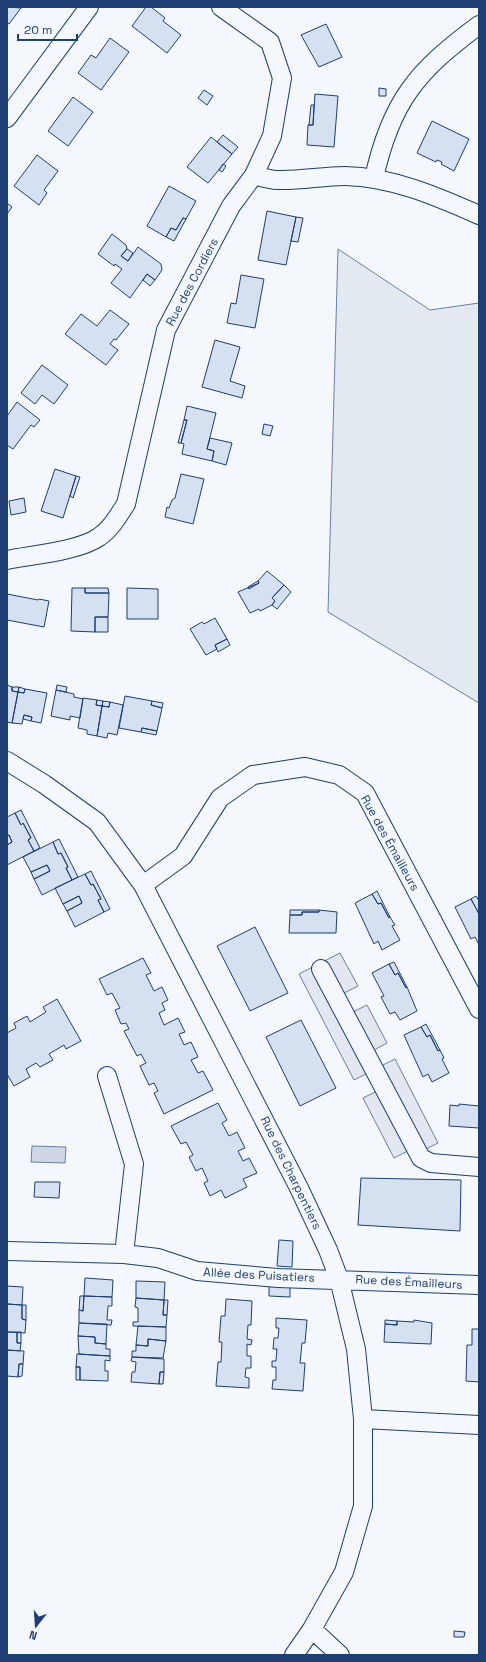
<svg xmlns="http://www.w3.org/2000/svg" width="486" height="1662" font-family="'Space Grotesk',sans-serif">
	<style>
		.green { fill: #e3e9f0; stroke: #687fa3 }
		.parking { fill: #e3e8f0; stroke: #687fa3 }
		.water { fill: #cfd7e4; stroke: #687fa3 }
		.building { fill: #d5e0f0; stroke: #1d3f73 }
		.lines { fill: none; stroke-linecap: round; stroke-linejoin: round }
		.street-casing { stroke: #1d3f73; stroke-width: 20 }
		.street { stroke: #f4f7fb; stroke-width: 18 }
		.labels { text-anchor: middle; stroke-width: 3; stroke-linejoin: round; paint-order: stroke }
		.street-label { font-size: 12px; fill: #1d3f73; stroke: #f4f7fb }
	</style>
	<rect width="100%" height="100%" fill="#f4f7fb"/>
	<path class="green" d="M338,249l92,61 49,-7v400l-151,-91z"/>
	<path class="parking" d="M340,953l18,33 -14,7 9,19 14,-7 20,38 -13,7 7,16 14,-7 43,84 -14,7 -3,-6 -27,14 -31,-60 14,-7 -9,-18 -14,7 -55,-106z"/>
	<path class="water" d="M32,1146l34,1 -1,16 -34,-1z"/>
	<path class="building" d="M7,7l14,1 -12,16 -2,-1z
		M146,7h5l14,11 -2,3 18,14 -14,18 -35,-27z
		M326,24l16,33 -23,10 -18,-32z
		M110,38l19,14 -28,38 -23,-17 13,-18 5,3z
		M379,88l7,1v7h-7z
		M204,90l9,6 -6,9 -9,-7z
		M315,94l23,2 -4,51 -27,-2 1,-20h5z
		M73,97l20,15 -25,34 -20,-15z
		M311,105h3l-1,20h-4z
		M432,121l37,18 -15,32 -13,-7 1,-2 -5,-2 -1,2 -19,-9z
		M223,135l15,12 -6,7 -15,-12z
		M211,137l21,17 -24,29 -21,-16z
		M37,155l21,16 -14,19 3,3 -8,12 -25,-19z
		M223,164l3,2 -4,6 -3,-2z
		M169,186l27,15 -10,18 -3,-1 -7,12 -5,-2 -5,9 -19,-11z
		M7,203l5,4 -5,7z
		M267,211l29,6 -10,48 -28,-5z
		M296,217l7,1 -5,24 -7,-1z
		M183,218l3,1 -12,22 -8,-4 5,-9 5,2z
		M112,234l14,11 1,4 -6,7 7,5 10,-14 23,17 1,6 -7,10 -8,-6 -17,24 -19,-15 11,-14 -7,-5 -1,2 -16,-12z
		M127,249l6,4 -5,8 -7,-5z
		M147,274l8,6 -5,6 -7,-6z
		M241,275l23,4 -9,49 -28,-5 4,-20 5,1z
		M110,310l19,14 -13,16 -2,-1 -4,5 8,6 -12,15 -41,-31 16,-20 16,12z
		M215,340l25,7 -10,34 15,5 -3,12 -40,-11z
		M42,365l26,20 -14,19 -12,-9 -7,9 -14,-11z
		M17,402l23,18 -6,7 -3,-2 -18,24 -6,-4v-29z
		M187,406l29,7 -9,36 7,2 -2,10 -30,-7 2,-10 -3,-1 6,-23h-3z
		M184,420h3l-6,23h-3z
		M264,424l9,2 -3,10 -8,-2z
		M210,438l22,5 -6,22 -14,-4 2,-10 -7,-2z
		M55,469l21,7 -13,42 -22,-7z
		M181,474l23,5 -11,45 -28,-7 2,-10 2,1 3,-8 3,-2z
		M76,476l4,1 -7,21 -3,-2z
		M24,498l2,14 -15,3 -2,-14z
		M267,571l17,14 -12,13 3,3 -3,4 -12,6 -1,-2 -9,4 -12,-21 21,-9 -1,-2z
		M258,581l1,2 -10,6 -1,-2z
		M284,585l7,7 -14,17 -5,-4 3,-4 -3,-3z
		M72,588h13v5h24l-1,24h-13v15l-24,-1z
		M85,588h23l1,5h-24z
		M127,588l31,1v30h-31z
		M7,594l31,6 1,-1 10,2 -5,26 -37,-7z
		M95,617h13v15h-13z
		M215,618l12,21 -12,6 2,4 -11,6 -16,-26 12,-7 2,2z
		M227,639l3,6 -12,7 -3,-7z
		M7,685l5,2v4l6,1 -6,31 -5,-1z
		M57,685l10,2 -1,5 -10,-2z
		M12,687h7l-1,5 -6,-1z
		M19,687l6,2 -1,4 -6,-1z
		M25,689l22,4 -6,30 -10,-2 1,-4 -8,-2 -2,9 -10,-1 6,-31 6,1z
		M56,690l18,4v3l9,2 -3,19 -10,-2v4l-19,-4z
		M125,696l27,5 -1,4 11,3 -5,23 -15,-3 -1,4 -22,-4z
		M83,698l14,2 -1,5 6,1 -5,30 -10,-2v-4l-9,-2z
		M97,700l6,1 -1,5 -6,-1z
		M103,701l7,1 -1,5 -7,-1z
		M152,701l11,2 -1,5 -11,-3z
		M110,702l13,3 -6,30 -9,-2 -1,5 -10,-2 5,-30 7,1z
		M24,715l8,2 -1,4 -8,-2z
		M142,728l15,3 -1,4 -15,-3z
		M21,810l19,38 -6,3 -6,-11 3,-2 -8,-15 -2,2 -6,-12z
		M15,813l6,12 2,-2 8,15 -3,2 6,11 -27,14v-20l5,-3 -3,-7 -2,1v-19z
		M9,835l3,7 -5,3v-9z
		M59,839l19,38 -6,3 -6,-12 2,-1 -7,-14 -3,1 -5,-12z
		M53,842l5,12 3,-1 7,14 -2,1 6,12 -30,15 -8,-16 16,-8 -3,-6 -16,7 -8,-15z
		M47,865l3,6 -16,8 -3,-7z
		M91,871l19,38 -6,3 -6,-12 3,-1 -8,-15 -2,1 -6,-11z
		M85,874l6,11 2,-1 8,15 -3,1 6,12 -29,15 -8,-16 15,-8 -3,-7 -16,8 -8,-16z
		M377,891l13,26 -1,1 -8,-15 -3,1 -6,-10z
		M372,894l6,10 3,-1 8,15 1,-1 5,8 -3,1 8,14 -18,10 -4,-9 -4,3 -19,-41z
		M79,896l3,7 -15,8 -4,-7z
		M476,896l3,5v13l-8,-15z
		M471,899l8,15v31l-4,-8 -4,2 -16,-32z
		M290,910h29v2h-17v3h-12z
		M319,910l18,2 -1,21h-47l1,-18h12v-3h17z
		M255,927l33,66 -38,18 -33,-65z
		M143,958l8,15 -5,2 8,16 8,-4 6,13 -6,3 3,7 -6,3 5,12 14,-7 7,14 -6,2 5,11 7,-3 7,15 -7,3 7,13 5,-2 10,19 -49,24 -10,-21 4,-2 -4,-8 -5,2 -9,-19 6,-3 -5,-9 -4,2 -13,-25 5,-2 -3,-6 -5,1 -6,-14 5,-2 -8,-15 -5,2 -8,-16z
		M394,962l13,25 -1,1 -8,-15 -3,2 -6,-11z
		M389,964l6,11 3,-2 8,15 1,-1 10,24 -17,9 -5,-8 -5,2 -9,-17 3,-1 -12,-23z
		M57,999l24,42 -15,8 -2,-4 -15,9 4,6 -13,7 -4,-4 -10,6 4,8 -16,9 -7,-12v-41l9,-5 -2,-5 13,-7 3,6 16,-10 -3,-5z
		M301,1020l35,68 -36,18 -34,-69z
		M426,1024l14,26 -2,1 -8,-16 -3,2 -6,-10z
		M421,1027l6,10 3,-2 8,16 2,-1 4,8 -2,1 7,14 -17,9 -4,-8 -5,3 -19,-42z
		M218,1103l9,17 -5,3 7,13 8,-4 8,16 -7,3 5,10 6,-3 8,15 -14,6 4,8 -22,11 -4,-8 -11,6 -6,-13 4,-2 -6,-13 -6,3 -7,-14 4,-2 -7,-13 -5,2 -10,-18z
		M459,1104l20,2v22l-30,-2 1,-21 9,1z
		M361,1178l100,2 -1,51 -102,-6z
		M35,1182h25l-1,16 -25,-1z
		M279,1240l14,1 -1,26 -15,-1z
		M85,1278l28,2 -1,17 -28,-1z
		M136,1281l29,1 -1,18 -28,-2z
		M269,1285l21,1v11l-21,-1z
		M7,1286l16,1 -1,18 -15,-1z
		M80,1296h4l-1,15 -4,-1z
		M84,1296l28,1v9h-4l-1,14h5l-1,5 -32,-2v-13l4,1z
		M136,1298l28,2 -1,15h4l-1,12 -33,-1v-4h5v-14l-3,-1z
		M226,1299l26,2 -1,24h-3l-1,14 5,1 -1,5 -4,-1v12h4v12h-5l-1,9 4,1v10l-33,-2 2,-24h3l1,-20h-3l2,-26h4z
		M164,1300h4l-1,15h-4z
		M7,1304l15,1v14l4,1 -1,13 -18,-1z
		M22,1305h4v15l-4,-1z
		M276,1318l31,2 -2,23h-3l-2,20h5l-2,28 -31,-2 1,-9h3v-13h-4v-6h4l1,-12h-4l1,-11h4l1,-10h-3z
		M385,1320l12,1v4l-12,-1z
		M414,1320l18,3 -1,21 -47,-2 1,-18 12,1v-4l17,1z
		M79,1323l28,1 -1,20 -11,-1v-6l-17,-1z
		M138,1326l28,1v14l-18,-2v7l-12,-1z
		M472,1329h7v53l-13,-1 1,-36h5z
		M7,1332h10v11h4l-1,8 -13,-1z
		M17,1332h4v11h-4z
		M78,1336l17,1v6l11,1v5h4v7l-31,-2z
		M148,1339l18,2 -3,17 -31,-1v-6h4v-6l12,1z
		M7,1350l17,1 -1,13h-4l-1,13 -11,-1z
		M77,1354l33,2v5l-5,-1v11h3v10l-28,-1v-13h-4z
		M132,1357l32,2v13h-4l-1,12 -28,-2 1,-10h3l1,-10 -5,-1z
		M19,1364h4l-1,12 -4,1z
		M76,1367h4v13h-4z
		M160,1372h4l-1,12h-4z
		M454,1631l11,1 -1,5h-10z"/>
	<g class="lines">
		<g class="street-casing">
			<path id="street" d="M7,118l82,-111
				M254,175c7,2 16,5 23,5 23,1 45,-4 68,-4 47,1 91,20 134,39
				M374,178c17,-77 43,-107 105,-153
				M7,560c25,-5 72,-9 92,-23 12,-8 19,-21 27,-33l40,-174 65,-124 23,-31 18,-39 10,-58 -12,-36 -49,-35
				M7,761l37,23 53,38 46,63 156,303 29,62 11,29 17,70 7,70v87l-19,66 -32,57 -18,26
				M143,885l40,-29 37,-58 33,-23 52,-8 34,8 26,18 114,216
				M321,969l100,189 10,5 48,4
				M107,1076l27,88 -10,90 34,4 39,13 81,7 201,7
				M7,1251l117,3
				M363,1419l116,6
				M312,1629l28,26"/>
		</g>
		<use href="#street" class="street"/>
	</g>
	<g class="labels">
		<g class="street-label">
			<text transform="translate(192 282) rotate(-62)" y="4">Rue des Cordiers</text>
			<text transform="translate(390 843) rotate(61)" y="4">Rue des Émailleurs</text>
			<text transform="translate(291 1173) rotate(64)" y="4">Rue des Charpentiers</text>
			<text transform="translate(259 1275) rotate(3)" y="4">Allée des Puisatiers</text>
			<text transform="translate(409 1282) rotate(3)" y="4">Rue des Émailleurs</text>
		</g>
	</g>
	<rect width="486" height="1662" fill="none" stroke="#1d3f73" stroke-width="16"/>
	<g transform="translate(36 1626) rotate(197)" stroke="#f4f7fb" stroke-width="3" paint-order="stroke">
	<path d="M0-3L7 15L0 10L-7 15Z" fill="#1d3f73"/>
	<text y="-6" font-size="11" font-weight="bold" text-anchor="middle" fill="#1d3f73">N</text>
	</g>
	<path d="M18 34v6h59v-6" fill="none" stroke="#1d3f73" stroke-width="2"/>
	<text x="24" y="34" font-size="12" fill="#1d3f73" stroke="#f4f7fb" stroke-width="3" paint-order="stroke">20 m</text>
</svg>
